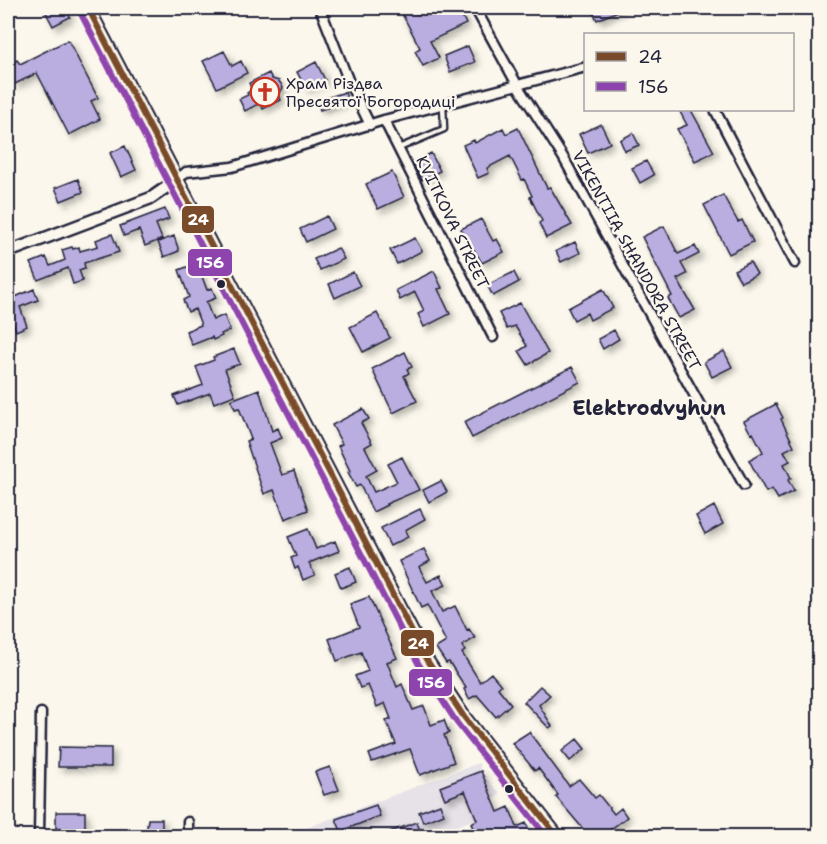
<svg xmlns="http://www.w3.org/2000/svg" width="827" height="844" font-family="'Shantell Sans',sans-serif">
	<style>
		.built { fill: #e7e1e8 }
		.building { fill: #b9aedf; stroke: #22223b; stroke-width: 1.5; filter: url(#shadow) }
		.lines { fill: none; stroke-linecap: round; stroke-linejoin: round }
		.service-casing { stroke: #22223b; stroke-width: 9 }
		.minor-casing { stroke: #22223b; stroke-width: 13 }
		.tertiary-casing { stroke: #22223b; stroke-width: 15 }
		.secondary-casing { stroke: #22223b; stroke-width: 16 }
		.service { stroke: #fbf7ec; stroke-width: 4.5 }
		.minor { stroke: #fbf7ec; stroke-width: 8 }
		.tertiary { stroke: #fbf7ec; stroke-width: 10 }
		.secondary { stroke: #fbf7ec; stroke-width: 12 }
		.bus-1-casing { stroke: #fbf7ec; stroke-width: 10 }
		.bus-2-casing { stroke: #fbf7ec; stroke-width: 10 }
		.bus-1 { stroke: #7a4b2a; stroke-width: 6 }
		.bus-2 { stroke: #8e44ad; stroke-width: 6 }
		.bus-dot { fill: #22223b; stroke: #fbf7ec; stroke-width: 2 }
		.labels { text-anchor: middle; stroke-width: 5; stroke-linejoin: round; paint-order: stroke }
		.poi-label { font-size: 16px; fill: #22223b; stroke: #fbf7ec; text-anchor: start }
		.street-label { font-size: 16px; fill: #22223b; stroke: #fbf7ec }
		.quarter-label { font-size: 20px; font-weight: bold; fill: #22223b; stroke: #fbf7ec }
		.line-badge { stroke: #fbf7ec; stroke-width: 2 }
		.badge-label { font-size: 16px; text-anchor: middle; font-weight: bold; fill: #fff }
	</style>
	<defs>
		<filter id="shadow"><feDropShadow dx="4" dy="4" stdDeviation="3" flood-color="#0004"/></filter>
	</defs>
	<rect width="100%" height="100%" fill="#fbf7ec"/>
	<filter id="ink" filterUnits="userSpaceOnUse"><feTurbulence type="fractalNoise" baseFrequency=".0167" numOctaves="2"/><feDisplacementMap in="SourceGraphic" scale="12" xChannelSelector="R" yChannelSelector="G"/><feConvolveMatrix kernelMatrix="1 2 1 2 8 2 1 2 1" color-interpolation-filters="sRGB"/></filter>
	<g filter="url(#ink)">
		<path class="built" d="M479,763l2,8 19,23 -13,11 4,8 -61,23h-145z"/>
		<path class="building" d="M53,8h12l5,9 -17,9 -8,-15z
			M399,8h13l4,6 14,-6h28l8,16 -36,17 9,17 -16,8 -8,-15 5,-3z
			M591,8h34l-28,12z
			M68,40l30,58 -7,3 9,18 -31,16 -32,-62 -22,11 -7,-13v-6l9,-5 3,4z
			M468,46l7,16 -25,10 -6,-16z
			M224,51l8,15 9,-5 6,12 -30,15 -14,-27z
			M316,62l9,18 -19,9 -9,-17z
			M269,73l3,6 7,2 2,3 2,4 -4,6 2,6 -18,9 -3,-6 -15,8 -6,-12 9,-4 -1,-2 5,-3 -3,-7z
			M345,92l3,9 -28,9 -3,-9z
			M679,110h12l23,42 -19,9 -18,-32 10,-4z
			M601,124l9,19 -22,10 -9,-19z
			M503,128l3,6 12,-6 29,60 3,-1 22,38 -26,13 -7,-15 3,-2 -12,-24 2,-1 -8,-17 -2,1 -12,-24 -23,12 2,5 -11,5 -15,-33 11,-5 1,3z
			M633,133l6,12 -14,6 -5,-11z
			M125,146l11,24 -15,7 -11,-24z
			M431,153l9,18 -18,9 -9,-17z
			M646,161l8,14 -14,8 -8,-15z
			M392,172l12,25 -26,12 -12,-25z
			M78,179l5,13 -22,9 -6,-13z
			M723,195l15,27 4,-2 11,22 -24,12 -25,-49z
			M165,209l4,10 -13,5 6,15 -17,7 -6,-16 -15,6 -4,-10z
			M327,216l6,13 -27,13 -6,-13z
			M481,219l12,22 4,-2 7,13 -22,11 -21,-34z
			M664,226l14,28 17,-8 4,8 -18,9 6,11 -10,5 18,31 -16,8 -11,-20 4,-2 -30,-59z
			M112,234l7,18 -35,11 1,5 -6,2 4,11 -10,3 -5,-16 -30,12 -7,-17 15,-6 4,9 15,-6 -3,-10 10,-3 1,2 6,-2 1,4 18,-5 -2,-6z
			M174,236l5,15 -15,6 -6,-15z
			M415,238l7,13 -25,13 -7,-14z
			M575,242l5,11 -19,9 -5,-11z
			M338,248l6,11 -24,11 -6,-11z
			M750,262l7,12 -16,8 -7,-12z
			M197,263l10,27 5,-2 4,10 -10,4 7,18 11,-5 6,15 -9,4 1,2 -9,4 -1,-3 -20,8 -6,-14 15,-6 -6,-16 -7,3 -5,-12 6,-3 -10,-27z
			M434,271l8,17 -4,1 12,25 -26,13 -6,-13 6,-3 -9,-19 -15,8 -4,-10z
			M353,272l7,14 -25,12 -6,-14z
			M514,272l5,10 -26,14 -6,-11z
			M34,289l4,11 -18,7 7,19 -11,5 -8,-22v-11l7,-3v2z
			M603,289l10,19 -23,12 -3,-7 -13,7 -6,-12z
			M520,303l28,50 -20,12 -9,-14 8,-5 -12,-20 -8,3 -8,-16z
			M377,313l13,25 -27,14 -13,-25z
			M614,330l5,9 -16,10 -5,-10z
			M234,349l6,15 -15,5 10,26 -21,8 -4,-10 -32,12 -4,-9 29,-11 -7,-18 18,-7 -1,-3z
			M724,351l8,16 -20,10 -8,-15z
			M405,352l7,15 -5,2 2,4 -5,3 13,25 -24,12 -21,-44z
			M572,367l8,15 -108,56 -8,-16z
			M259,389l13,42 6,-3 4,10 -12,5 12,32 12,-4 14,39 -23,9 -11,-29 -10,4 -18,-53 5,-2 -12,-31 -4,1 -4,-9z
			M776,404l7,14 -2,1 13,27 -10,5 6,10 -6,3 7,14 -3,2 6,11 -16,8 -6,-10 -6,3 -17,-32 14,-8 -10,-19 -2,1 -7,-13z
			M363,409l6,10 -8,4 11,20 -7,4 12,23 -11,6 8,16 23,-10 -9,-18 14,-7 17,33 -33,14 1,1 -14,7 -13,-27 -4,2 -8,-15 2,-1 -12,-25 4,-2 -10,-19z
			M441,481l6,11 -18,10 -6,-12z
			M714,506l9,18 -18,10 -9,-18z
			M420,509l5,10 -20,11 3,7 -18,9 -9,-18z
			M308,529l8,20 19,-8 4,10 -30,12 6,12 -12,5 -5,-13 -3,2 -4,-11 5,-2 -8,-19z
			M424,549l6,12 -11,6 8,15 14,-7 5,10 -14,6 10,21 13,-6 12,24 2,-1 6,9 -13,8 3,5 -3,2 18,29 11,-9 10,12 -3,3 13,16 -15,13 -19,-22 -8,4 -5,-10 2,-1 -17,-26 -3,1 -10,-15 10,-6 -19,-37 -6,3 -22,-47z
			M350,567l6,15 -15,6 -6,-15z
			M369,597l28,61 -10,4 10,25 5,-3 11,26 11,-4 7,19 13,-5 5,13 -5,2 10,27 -34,13 -10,-26 -38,13 -3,-8 27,-10 -10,-23 5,-2 -6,-16 -8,4 -9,-22 -8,3 -5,-12 13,-5 -7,-19 -24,9 -8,-22 30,-12 -9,-23z
			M540,686l10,9 -11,10 13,21 -3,2 -25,-26z
			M529,732l40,54 10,-7 16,19 4,-3 15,19 7,-6 6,9 -27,20h-10l-34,-40 2,-2 -20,-27 -3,3 -23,-28z
			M577,739l8,10 -15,12 -8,-10z
			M59,747l52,1v19h-53z
			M330,767l9,23 -15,5 -9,-23z
			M481,771l17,41 11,-5 8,20 9,-4 5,11 -6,3h-49l-5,-14 6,-3 -12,-29 -20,8 -5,-12z
			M440,804l4,10 -21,8 -4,-10z
			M376,805l4,11 -39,15 -5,-12z
			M56,812h29v20h-15v-3h-14z
			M148,819h14v16h-16z
			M417,822l5,15h-41v-2z"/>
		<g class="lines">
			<g class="service-casing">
				<path id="service" d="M399,148l45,-19 -1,-25"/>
			</g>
			<g class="minor-casing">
				<path id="minor" d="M320,8l29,74 21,43
					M475,8l44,80 44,69 181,328
					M715,110l80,153
					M384,120l109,217
					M177,180l9,-8 46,-5 152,-47 202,-53
					M39,836l2,-123
					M188,836v-14"/>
			</g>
			<g class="tertiary-casing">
				<path id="tertiary" d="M8,252l143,-54 26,-18"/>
			</g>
			<g class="secondary-casing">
				<path id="secondary" d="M88,8l338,651 38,58 93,119"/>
			</g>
			<use href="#service" class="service"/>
			<use href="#minor" class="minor"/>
			<use href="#tertiary" class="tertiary"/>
			<use href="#secondary" class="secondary"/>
			<g class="bus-1-casing">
				<path id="bus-1" d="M88,8l338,651 38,58 93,119"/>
			</g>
			<g class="bus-2-casing">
				<path id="bus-2" d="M80,12l338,651 39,60 89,113"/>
			</g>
			<use href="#bus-1" class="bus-1"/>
			<use href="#bus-2" class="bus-2"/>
		</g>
	</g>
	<defs>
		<g id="church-ring" transform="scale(1.5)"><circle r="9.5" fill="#fbf7ec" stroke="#c8321e" stroke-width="1.5"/><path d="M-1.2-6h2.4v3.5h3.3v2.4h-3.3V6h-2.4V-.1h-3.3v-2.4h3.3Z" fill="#c8321e"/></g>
	</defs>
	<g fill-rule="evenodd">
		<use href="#church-ring" x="265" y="92"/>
	</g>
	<g class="bus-dot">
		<circle cx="221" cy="284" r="5"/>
		<circle cx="509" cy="789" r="5"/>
	</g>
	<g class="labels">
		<g class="poi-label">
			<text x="286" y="89">Храм Різдва<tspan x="286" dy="18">Пресвятої Богородиці</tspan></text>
		</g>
		<g class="street-label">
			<text transform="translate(453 222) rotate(64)" y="6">KVITKOVA STREET</text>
			<text transform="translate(637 260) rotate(61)" y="6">VIKENTIIA SHANDORA STREET</text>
		</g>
		<g class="quarter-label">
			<text x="649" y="415">Elektrodvyhun</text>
		</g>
	</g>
	<g class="line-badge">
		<rect x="181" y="205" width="34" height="29" rx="6" fill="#7a4b2a"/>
		<rect x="187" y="248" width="46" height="29" rx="6" fill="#8e44ad"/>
		<rect x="400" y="629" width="35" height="28" rx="6" fill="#7a4b2a"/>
		<rect x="408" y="668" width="45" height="29" rx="6" fill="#8e44ad"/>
	</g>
	<g class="badge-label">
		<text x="198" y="225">24</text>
		<text x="210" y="268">156</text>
		<text x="418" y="649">24</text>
		<text x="431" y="688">156</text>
	</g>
	<rect width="827" height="844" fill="none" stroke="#fbf7ec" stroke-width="30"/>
	<rect x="15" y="15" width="797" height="814" fill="none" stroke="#22223b" stroke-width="2" filter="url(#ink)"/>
	<rect x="584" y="33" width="210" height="78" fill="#fbf7ec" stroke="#a4a2a5" stroke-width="1.5"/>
	<rect x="596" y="52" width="30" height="9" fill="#7a4b2a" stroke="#a4a2a5" stroke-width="1.5"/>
	<text x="638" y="63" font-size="18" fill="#22223b">24</text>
	<rect x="596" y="82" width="30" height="9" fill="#8e44ad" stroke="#a4a2a5" stroke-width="1.5"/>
	<text x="638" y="93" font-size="18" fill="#22223b">156</text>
</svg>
